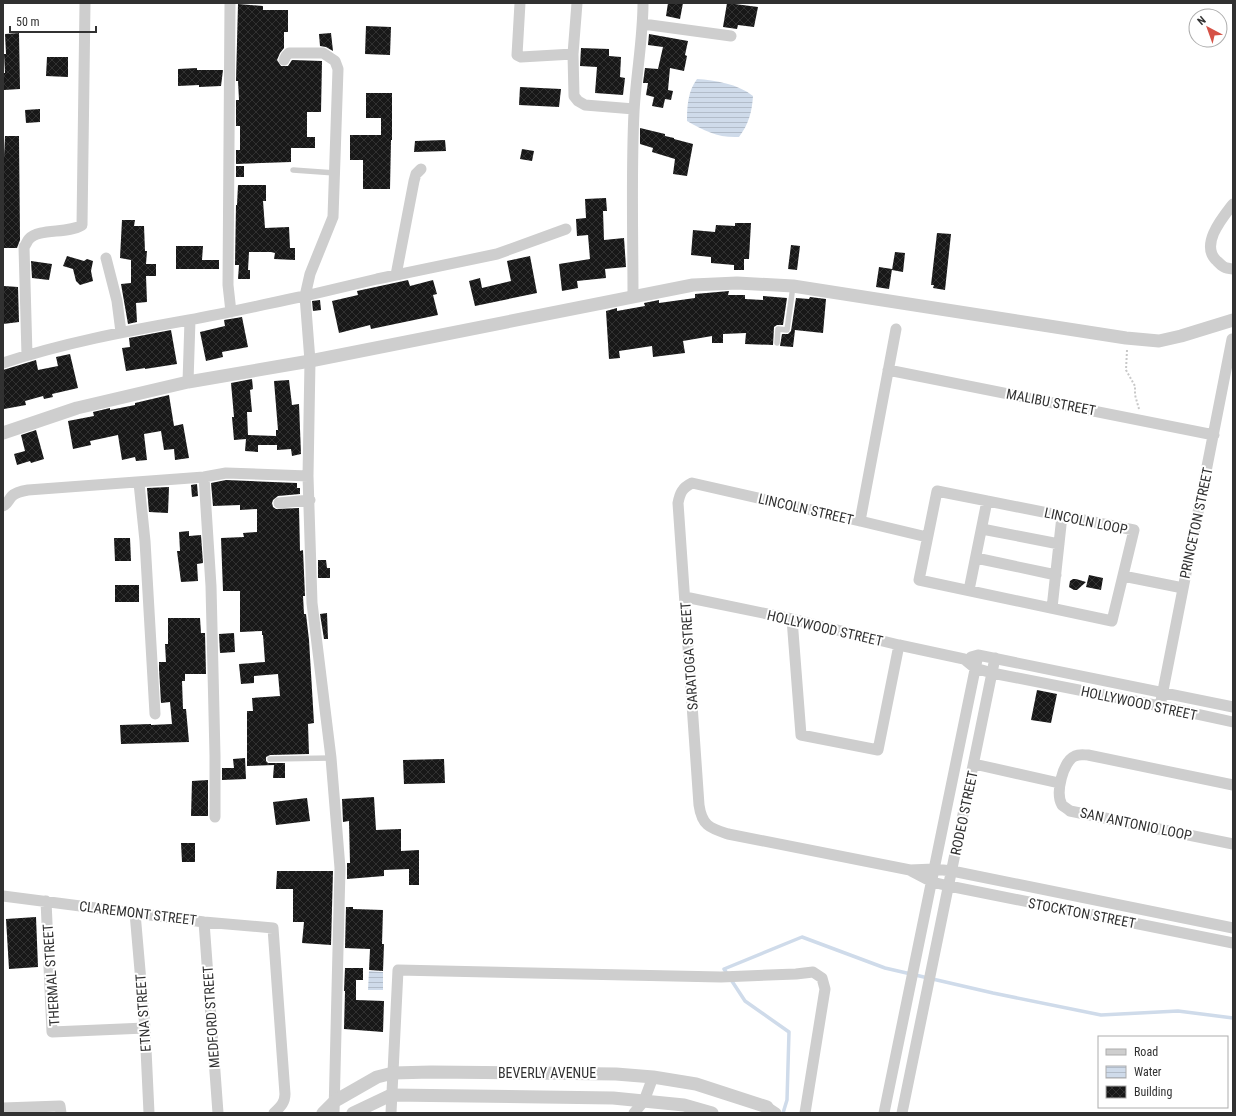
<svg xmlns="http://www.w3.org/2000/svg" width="1236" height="1116" font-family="'Roboto Condensed',sans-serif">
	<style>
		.water { fill: url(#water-rules) }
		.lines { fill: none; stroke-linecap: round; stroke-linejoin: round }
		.stream { stroke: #cfdbea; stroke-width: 3.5 }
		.building { fill: url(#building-cross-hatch) }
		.path { stroke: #c8c8c8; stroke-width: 2; stroke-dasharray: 2 2; stroke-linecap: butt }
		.service { stroke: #cecece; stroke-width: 5.5 }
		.minor { stroke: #cecece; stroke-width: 11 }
		.tertiary { stroke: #cecece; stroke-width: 13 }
		.labels { text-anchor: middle; stroke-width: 4; stroke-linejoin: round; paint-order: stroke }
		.street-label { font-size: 14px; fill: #313131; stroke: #fff }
	</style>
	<defs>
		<pattern id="water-rules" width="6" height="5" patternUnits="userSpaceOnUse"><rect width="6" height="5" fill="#cfdbea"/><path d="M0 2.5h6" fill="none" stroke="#b2bcc9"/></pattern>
		<pattern id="building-cross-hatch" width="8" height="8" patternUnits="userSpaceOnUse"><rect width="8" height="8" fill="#181818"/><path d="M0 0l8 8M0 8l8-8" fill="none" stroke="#313131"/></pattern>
	</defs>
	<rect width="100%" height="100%" fill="#fff"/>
	<path class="water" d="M697,79c18,1 41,5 56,17 -1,15 -4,28 -14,41 -21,1 -34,-6 -52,-16 0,-15 1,-30 10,-42z
		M369,971l14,1v18h-15z"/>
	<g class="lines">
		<path class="stream" d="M783,1113l4,-13 2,-68 -44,-31 -21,-32 78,-32 83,31 108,25 108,22 77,-4 55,7"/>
	</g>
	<path class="building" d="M668,3h15l-3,16 -14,-3z
		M727,3l31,4 -4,20 -16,-2 -1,4 -14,-2z
		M238,4l25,2v4h25v22h-4v16l-4,5 -3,7 4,6h7l4,-6 30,1 -1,51h-14v25h8v11h-24v14l-55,2v-14h4v-24h-4v-26h3l-1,-19h-2z
		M366,26l25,1 -1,28 -25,-1z
		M19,33l1,56 -16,1 -1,-17h2l-1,-19h2l-1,-20z
		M331,33l2,18 -7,-4 -6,-1 -1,-12z
		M649,34l39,7 -3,14 2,1 -3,15 -14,-3 -2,22 5,1 -2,9 -6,-1 -2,9 -11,-2 2,-9 -8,-2 2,-12h-5l2,-15 13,1 5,-22 -15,-2z
		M581,48l28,1v7l12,1 -1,20 5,1 -2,17 -28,-2 2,-26 -17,-1z
		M47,57h21v20l-22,-1z
		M197,68v2h26l-2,16 -22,1v-2l-21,1v-17z
		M520,87l41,2 -2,18 -40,-2z
		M366,93h26v47h-1l-1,49h-27v-29h-13v-25h31v-17h-15z
		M40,109v13l-14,1 -1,-13z
		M640,128l25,6v2l9,2v1l19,5 -6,32 -14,-2 2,-15 -23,-7 1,-4 -13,-4z
		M5,136h14l1,104 -3,8h-14v-91h1z
		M445,140l1,11 -32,1 1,-11z
		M522,149l12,2 -2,10 -12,-2z
		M236,166h8v11h-8z
		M238,185h28v16h-3l2,27 24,-1 1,21h5v12l-21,-1 1,-6 -4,-1h-22l-1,18h2v9h-12l1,-14h-4l1,-60h1z
		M606,198l1,13h-4l1,29 20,-2 2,29 -21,2 1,9 -29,3 1,7 -16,3 -3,-27 31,-5 -2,-24 -11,1 -1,-17 10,-1 -1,-19z
		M122,220h13l-1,6h10l1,25h2l-1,13h10v12h-10l1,26 -11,1 1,19 -9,2 -7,-40 10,-1v-23l-11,-2z
		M735,223h16l-2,36h-5v11h-10v-5l-23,-2v-6l-20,-2 2,-25 22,2 1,-7 19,1z
		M937,233l14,1 -6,56 -12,-2 1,-3h-3z
		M791,245l9,1 -3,24 -9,-1z
		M176,246h27l-1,14h17v9h-43z
		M895,252l10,1 -2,19 -11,-2z
		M67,256l17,5 3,-2 6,2 -2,10 2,10 -13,4 -4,-4 -3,-12 -10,-3z
		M530,256l7,37 -62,13 -6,-25 11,-3 2,10 29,-7 -4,-20z
		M31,261l21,3 -3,16 -17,-2z
		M879,267l13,2 -3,20 -13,-2z
		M408,280l2,6 23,-6 4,14 -4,1 5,20 -67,14 -1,-4 -31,8 -7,-32 26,-6 -1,-4z
		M4,286l14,1 1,35 -16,2z
		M729,291l-1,4h17v4l18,1v-4l24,2 -4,27h-6l-3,2 -1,18 -28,-1 1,-11 -23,1v9h-11v-7l-29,5 2,12 -32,4 -1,-11 -33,5 1,7 -11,1 -3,-48 11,-3v3l28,-5 -1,-3 15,-3v3l36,-5v-4z
		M810,297l16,2 -3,34 -28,-3 -2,17 -13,-1 2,-12h6l3,-3 5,-33 13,1z
		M320,300l1,10 -8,1 -1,-10z
		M242,317l6,30 -26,5 1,5 -17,4 -6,-29 25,-6 -1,-6z
		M171,330l6,34 -32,5v-1l-19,3 -4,-23 8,-1 -1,-9z
		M70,354l8,34 -26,6 1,3 -9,2 -1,-3 -18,5 1,4 -22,4 -1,-6v-33l33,-10 2,10 20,-4 -2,-9z
		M252,379l1,10 -3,1 2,22h-5l1,23 28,1v-6h2l-4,-49 15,-1 3,25 7,-1 2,50 -9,2 -1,-7 -14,1v-5h-19v7l-13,-1 1,-12 -12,1 -2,-23h2l-3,-34z
		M169,395l5,31 9,-2 6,34 -14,2 -1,-11 -10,1 -3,-19 -17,3 3,26 -11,1 -1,-4 -13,3 -4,-25 -28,6 1,4 -18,4 -5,-28 26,-5 -1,-4 17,-4v2l25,-5v-2z
		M36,430l8,29 -13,4 -1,-2 -13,4 -3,-11 11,-3 -4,-16z
		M226,480l71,3v5h3v6l-22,2 -5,4 -1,3 1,4 3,2 23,-1 1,43 3,-1 2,46h-2l1,18h2l3,26 5,83 -6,1 1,30 -39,1 -4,2v4l2,2h17v15h-12l1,-13 -27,1v-55h6l-1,-13 28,-2 -2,-22 -24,2v7l-13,1 -2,-20 26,-2 -2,-27h-1v-4l-22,1v-41h-17l-2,-53 23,-1 -1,-4 14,-1v-23l-17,1v-5l-27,1 -2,-23z
		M197,484l1,12 -6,1 -1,-12z
		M169,487l-1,26 -19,-1 -2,-24z
		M189,531v5l12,-1 2,28 -6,1 1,17 -17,1 -4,-31h3l-1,-19z
		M114,538h16l1,23h-16z
		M318,560h8l1,8h3v10h-12z
		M1089,575l14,3 -2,12 -15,-3z
		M1073,579h3l10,3 -9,8h-3l-5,-3 1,-6z
		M115,585h24v17h-24z
		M327,613l1,26h-4l-4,-25z
		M168,618h32l1,15h4l1,41h-21v7h-3l1,28h3l3,33 -68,2 -1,-19 31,-1v1l21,-1 -2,-22 -9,1 -2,-34v-7h7l-1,-18h3z
		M234,633l1,19 -15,1 -1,-19z
		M1037,690l20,4 -6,29 -20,-3z
		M245,758l1,21 -24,1v-12h12l-1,-9z
		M444,759l1,24 -41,1 -1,-24z
		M208,780v36h-17l1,-35z
		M374,797l2,33 25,-1v22l18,-1v35h-10v-16l-25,1v6l-37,3v-16h3l-1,-42 -6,1 -1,-23z
		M307,798l3,23 -34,4 -3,-23z
		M181,843h14v19h-13z
		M277,871h56l-2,74 -29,-2 2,-21h-11v-33h-17z
		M346,907h7v2l30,1 -1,34h2l-1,27 -14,-1 1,-21 -25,-1z
		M36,917l2,50 -29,2 -3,-50z
		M345,968h18v12h-7v20l28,1 -1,31 -39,-3 1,-38h-1z"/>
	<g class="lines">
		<path class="path" d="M1127,350l-1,20 9,16v9l4,14"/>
		<path class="service" d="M293,170l42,3
			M777,343l1,-14 9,1 6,-44
			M270,759l61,-1"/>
		<path class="minor" d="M230,3l-2,282 3,27
			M520,3l-3,52 4,2 52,-3
			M577,3l-4,51 1,42 4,5 7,4 49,4
			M643,24l88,12
			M284,60l2,-4 3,-3h34l12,8 3,8 -5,148 -23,57 -5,22 72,-17 120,-25 69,-25
			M1233,204c-10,13 -34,41 -16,57 6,6 7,7 16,8
			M106,258l11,43 4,31
			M396,275l18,-94 2,-7 5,-5
			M633,297c0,-62 -2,-124 1,-185 2,-37 9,-73 9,-109
			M27,355l-3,-108c2,-2 3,-6 5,-8 10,-11 39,-5 53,-14l3,-222
			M3,363c60,-20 124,-32 186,-43 39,-7 77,-16 116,-24l5,65 -2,115 4,127 19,155 9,110 -6,245
			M888,370l326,65
			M188,382l2,-62
			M204,477l7,109 4,170v61
			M139,483l6,58 10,173
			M937,491l197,39 -22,91 -193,-41z
			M279,503l31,-3
			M3,506c5,-2 5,-6 9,-10 4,-4 10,-5 16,-6l176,-13 22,-4 82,3
			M860,521l36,-192
			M982,529l77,15
			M927,537l-67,-16 -168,-38c-10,5 -12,10 -14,20l21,302c3,21 11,23 29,29l182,36 24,-1 18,2 281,57
			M976,558l80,17
			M1123,576l60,12
			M969,590l18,-89
			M685,597l107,22 107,26 65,14 11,9 17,5 168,33 73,16
			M1052,608l10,-92
			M792,619l9,116 77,15 21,-105
			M971,657l7,-2 255,52
			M1160,706l72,-367
			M974,764l85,19
			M1233,785l-145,-30c-4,0 -9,-1 -13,1 -12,5 -20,37 -13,49 2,2 6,4 8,6l163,33
			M911,871l21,11 17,4 284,57
			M3,896l201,26 69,6 12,166c0,9 -5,13 -11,19
			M46,901l6,131 93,-4
			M135,913l10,115 4,85
			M204,922l14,191
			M767,1107l9,6
			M3,1108l57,-2 1,7
			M391,1113l7,-143 323,7 75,-3 17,-2 9,6 3,11 -20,124
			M634,1113l10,-12 9,-24
			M884,1113l94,-458
			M902,1113l93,-455"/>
		<path class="tertiary" d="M3,433l74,-25 111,-26 122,-21 383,-76 44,-2 56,3 333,52 33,3 22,-5 52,-16
			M323,1113l12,-12 42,-24 16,-4 38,-1 185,2 37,3 43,7 71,23
			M353,1113l38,-18 222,3 71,7 28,8"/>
	</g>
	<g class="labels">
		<g class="street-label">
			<text transform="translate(1051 402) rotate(11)" y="5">MALIBU STREET</text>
			<text transform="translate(806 509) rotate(13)" y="5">LINCOLN STREET</text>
			<text transform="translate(1086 521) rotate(12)" y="5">LINCOLN LOOP</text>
			<text transform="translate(1196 523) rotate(-78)" y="5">PRINCETON STREET</text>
			<text transform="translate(825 628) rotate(13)" y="5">HOLLYWOOD STREET</text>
			<text transform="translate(689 656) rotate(-94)" y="5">SARATOGA STREET</text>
			<text transform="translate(1139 703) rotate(12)" y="5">HOLLYWOOD STREET</text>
			<text transform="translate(964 813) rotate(-78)" y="5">RODEO STREET</text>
			<text transform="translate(1136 824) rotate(12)" y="5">SAN ANTONIO LOOP</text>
			<text transform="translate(138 913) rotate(7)" y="5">CLAREMONT STREET</text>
			<text transform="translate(1082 913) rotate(11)" y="5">STOCKTON STREET</text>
			<text transform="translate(51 975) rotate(-94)" y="5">THERMAL STREET</text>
			<text transform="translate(143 1013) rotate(-94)" y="5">ETNA STREET</text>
			<text transform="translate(211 1017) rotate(-94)" y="5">MEDFORD STREET</text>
			<text x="547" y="1078">BEVERLY AVENUE</text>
		</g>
	</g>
	<rect width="1236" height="1116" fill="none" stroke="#313131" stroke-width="8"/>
	<rect x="1098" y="1036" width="130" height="72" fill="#ffffff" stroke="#adadad"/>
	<rect x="1106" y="1049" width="20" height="6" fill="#cecece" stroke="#adadad"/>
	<text x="1134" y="1056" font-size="12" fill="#313131">Road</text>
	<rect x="1106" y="1066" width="20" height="12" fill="url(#water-rules)" stroke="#adadad"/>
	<text x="1134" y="1076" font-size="12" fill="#313131">Water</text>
	<rect x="1106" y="1086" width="20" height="12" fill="url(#building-cross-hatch)" stroke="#adadad"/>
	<text x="1134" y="1096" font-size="12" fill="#313131">Building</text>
	<g transform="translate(1208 28) rotate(319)"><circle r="19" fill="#ffffff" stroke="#adadad"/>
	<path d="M0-3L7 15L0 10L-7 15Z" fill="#d55246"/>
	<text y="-6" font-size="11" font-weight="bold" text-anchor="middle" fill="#313131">N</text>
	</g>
	<path d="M10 26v6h86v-6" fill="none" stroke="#313131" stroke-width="2"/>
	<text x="16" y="26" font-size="12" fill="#313131" stroke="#ffffff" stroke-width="3" paint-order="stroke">50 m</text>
</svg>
